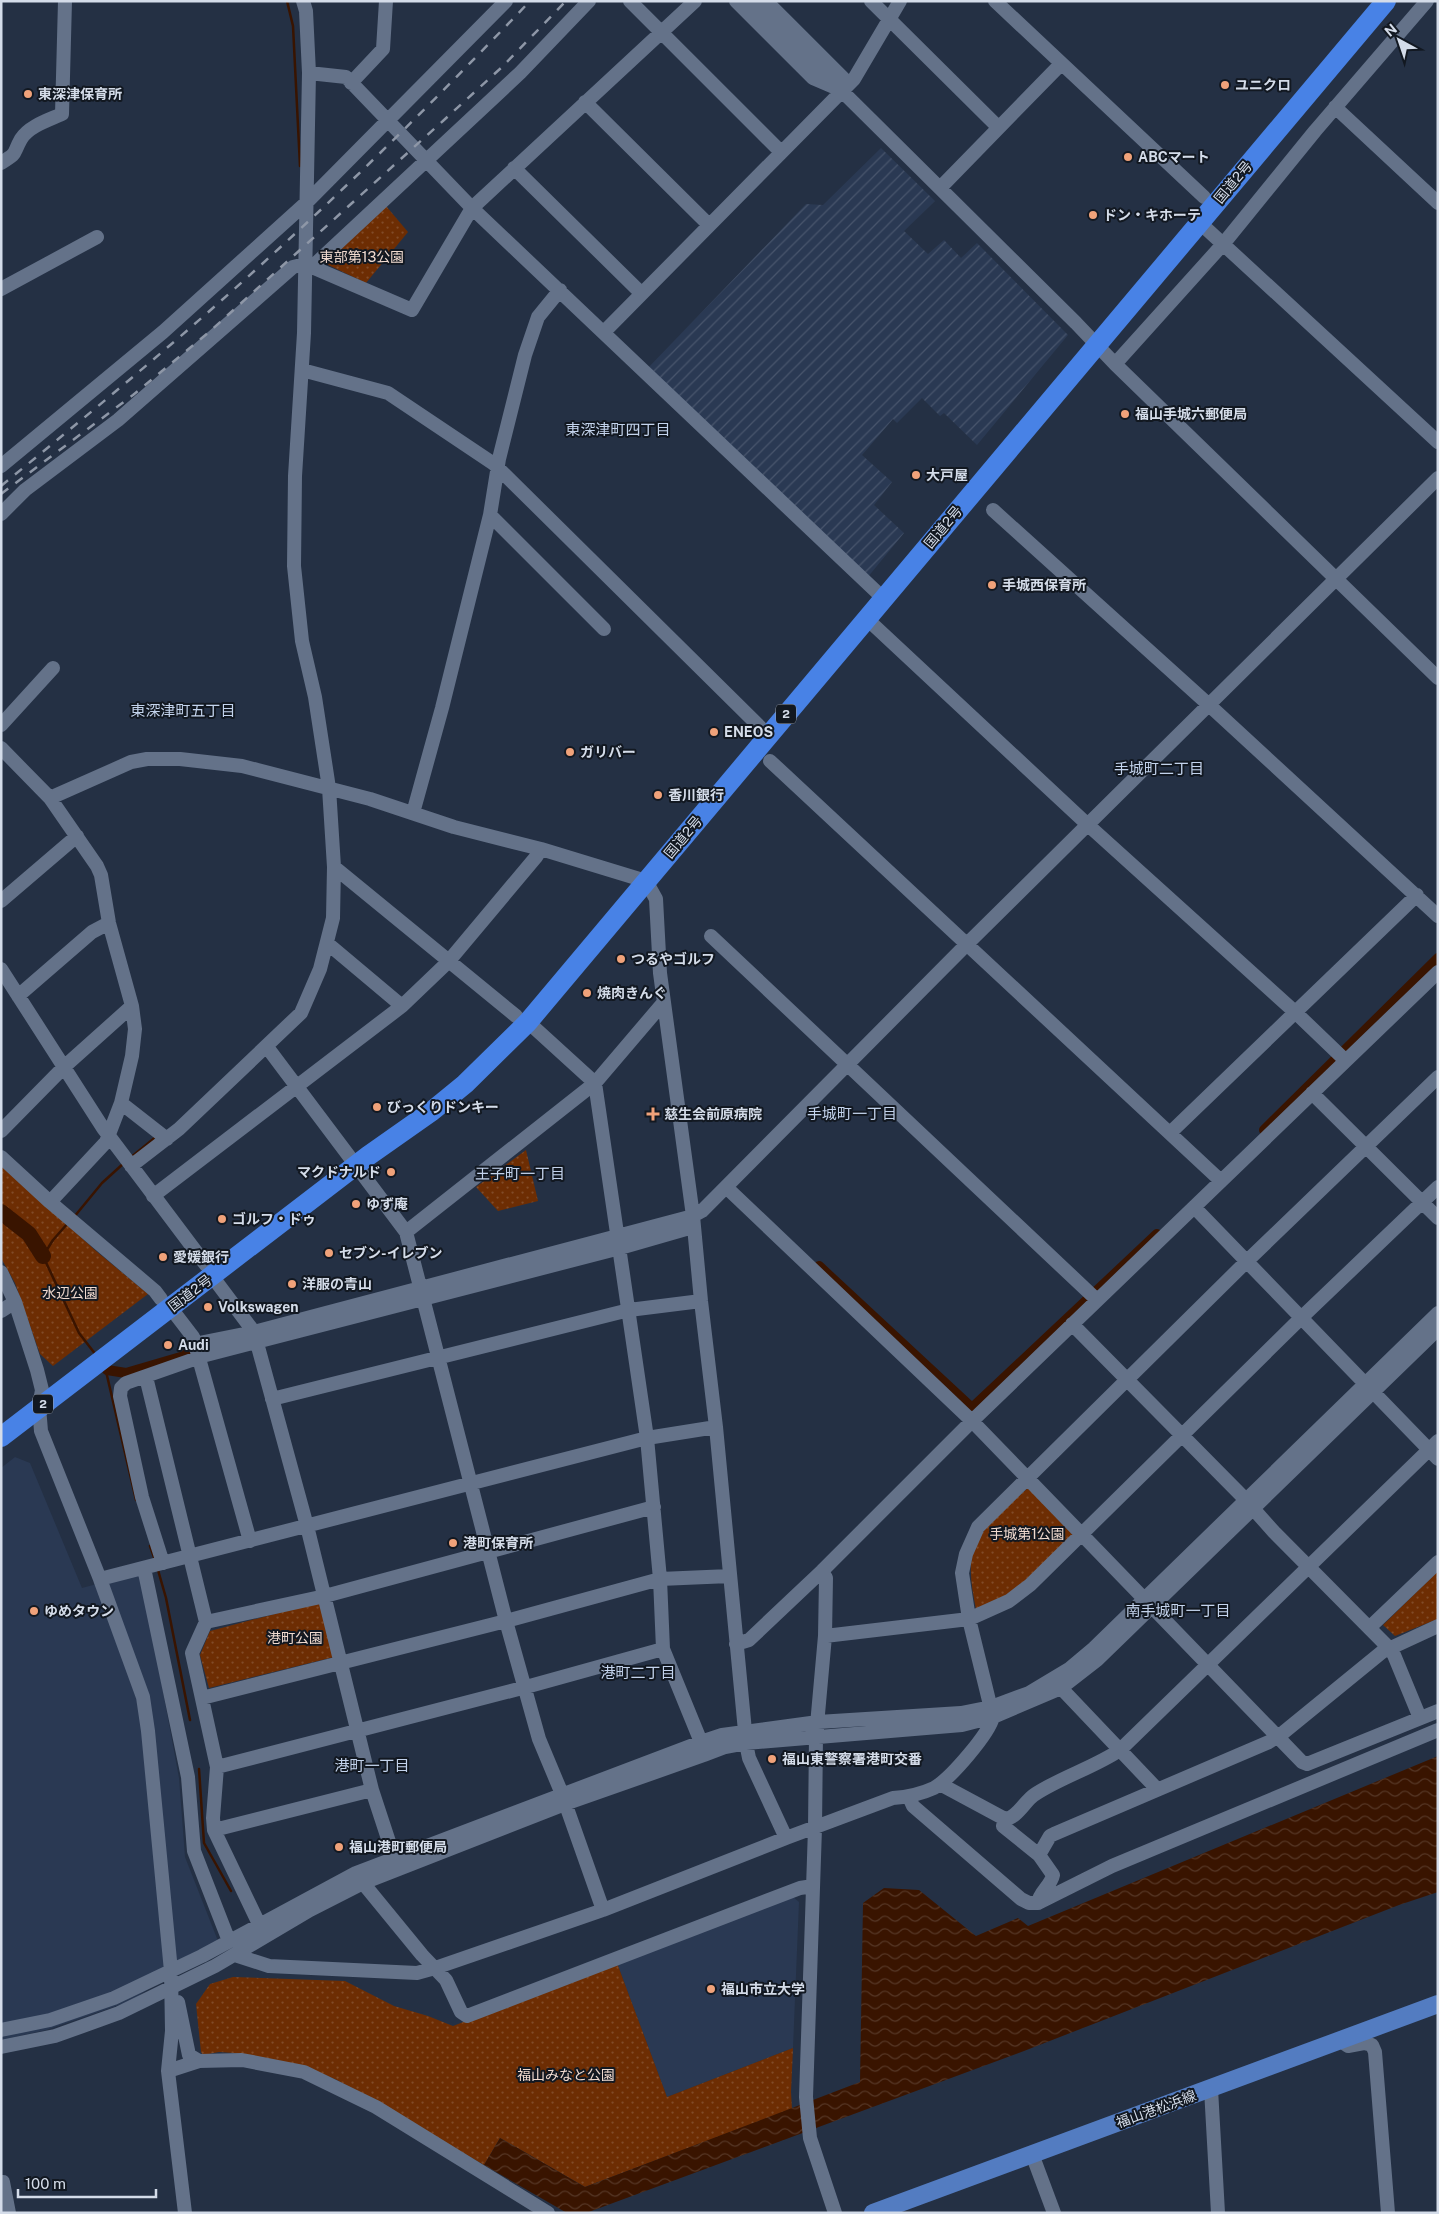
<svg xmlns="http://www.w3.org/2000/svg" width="1439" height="2214" font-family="'Public Sans','Noto Sans JP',sans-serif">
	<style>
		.built { fill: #2a3953 }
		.industrial { fill: url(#industrial-furrows) }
		.park { fill: url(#park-dots) }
		.water { fill: url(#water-waves) }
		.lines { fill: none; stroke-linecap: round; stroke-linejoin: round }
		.stream { stroke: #391400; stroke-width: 2.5 }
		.canal { stroke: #391400; stroke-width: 10 }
		.river { stroke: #391400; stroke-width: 16 }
		.minor { stroke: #647289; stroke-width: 14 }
		.major { stroke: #537cc1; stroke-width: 18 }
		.highway { stroke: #4882e6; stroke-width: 20 }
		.rail { stroke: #8e97a7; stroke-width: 2.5; stroke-dasharray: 9 9; stroke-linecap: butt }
		.poi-dot { fill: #f0a27a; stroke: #121821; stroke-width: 2 }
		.labels { text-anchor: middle; stroke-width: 4; stroke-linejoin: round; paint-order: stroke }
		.shield { fill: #121821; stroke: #9aa1ad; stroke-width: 1 }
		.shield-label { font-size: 12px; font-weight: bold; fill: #d4dce9 }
		.poi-label { font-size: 14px; font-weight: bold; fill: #d4dce9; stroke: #121821; text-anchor: start }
		.street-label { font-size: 14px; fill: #d4dce9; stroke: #121821 }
		.park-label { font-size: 14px; fill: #f0dacf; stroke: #121821 }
		.neighbourhood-label { font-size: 15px; fill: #c3d3ec; stroke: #121821 }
	</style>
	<defs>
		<pattern id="industrial-furrows" width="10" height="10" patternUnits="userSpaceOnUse" patternTransform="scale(1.25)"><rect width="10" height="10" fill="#2a3953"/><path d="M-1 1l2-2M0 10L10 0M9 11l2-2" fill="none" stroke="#48556c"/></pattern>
		<pattern id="park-dots" width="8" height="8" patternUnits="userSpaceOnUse" patternTransform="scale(1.25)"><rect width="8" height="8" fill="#6d2d03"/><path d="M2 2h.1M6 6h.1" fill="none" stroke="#814b28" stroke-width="1.8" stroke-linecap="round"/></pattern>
		<pattern id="water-waves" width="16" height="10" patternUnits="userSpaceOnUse" patternTransform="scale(1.25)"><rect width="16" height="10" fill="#391400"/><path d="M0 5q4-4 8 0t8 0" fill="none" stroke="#553625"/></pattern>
	</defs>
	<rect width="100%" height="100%" fill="#243044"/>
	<path class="built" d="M15,1457l15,6 52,125 59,-16 38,206 6,79 33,84 -87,60 -85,29 -45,10v-572z
		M792,1896l7,6 -6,146 -126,49 -50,-134z"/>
	<path class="industrial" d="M881,148l54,53 -31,30 24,23 16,-14 17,18 16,-15 91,92 -91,110 -33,-32 -4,3 -18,-18 -25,25 -4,-4 -31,36 30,27 -18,23 30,28 -37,45 -220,-209 159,-165 17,1z"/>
	<path class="park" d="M386,206l22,26 -42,51 -42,-20z
		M526,1150l12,51 -40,10 -22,-24z
		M1,1165l95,86 52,43 -95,72 -13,-12 -25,-71 -14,-25z
		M1028,1488l45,47 -58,56 -39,18c-3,-15 -6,-30 -5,-46 2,-32 35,-56 57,-75z
		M1438,1571v48l-43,17 -12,-11z
		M320,1602l14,55 -125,31 -9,-33 10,-24z
		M617,1963l50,134 126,-49 -2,44 1,17 -207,78 -85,-49 -16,27 -147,-85 -17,-7 -86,-20 -15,-1 -16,3 -2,-3 -5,-48 14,-20 23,-7 112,4 49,25 34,10 25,10z"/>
	<path class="water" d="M1438,1756v136l-39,13 -375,146 -438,162h-19l-83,-48 16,-27 85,49 275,-105 3,-179 21,-15 35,2 57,46 42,-18 10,8z"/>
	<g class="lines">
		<path class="stream" d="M287,1l6,25 7,140
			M130,1158l27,-22
			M74,1217l28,-34 22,-20
			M68,1223l-15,17 -10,16 36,77 17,22
			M105,1367l31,133
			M150,1546l5,14
			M158,1570l8,28 24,122
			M199,1769l5,74 27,48"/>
		<path class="canal" d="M1264,1130l174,-172
			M819,1266l153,142 185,-174
			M107,1370l19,3 58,-17 7,-6 10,-2"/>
		<path class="river" d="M1,1212l28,22 14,22"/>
		<path class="minor" d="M630,1l151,151
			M736,1l77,77 21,9
			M751,1l325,322 39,41 323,314
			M766,1l83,83
			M871,1l127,126
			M995,1l209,196
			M309,73l37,4 126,131 411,390
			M351,83l32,-34 3,-48
			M585,102l124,123
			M1335,107l103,96
			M1,163c18,-11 11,-8 20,-24 8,-13 28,-19 41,-25l3,-113
			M514,168l127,125
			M940,188l120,-123
			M1199,222l239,220
			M312,267l100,43 60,-102 223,-207
			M1,289l96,-52
			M604,332l250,-253 46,-78
			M1115,364l109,-121 91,-112 112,-130
			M302,370l86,23 106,71 266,263
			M1,466l162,-134 143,-129 200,-202
			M993,510l216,195 229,211
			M1,514l24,-24 93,-70 175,-153 12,-3 7,3 208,-194 69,-72
			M490,515l114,114
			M866,618l222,207 208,188 49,47
			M1,725l52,-57
			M1,748l49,50 47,68 4,9 8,48 23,83 3,23 -3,27 -11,47 -15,39 -56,60
			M770,761l451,420
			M50,798l81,-36 16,-3h33l62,7 128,33 84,28 87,22 105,32 10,18 4,74 33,243 8,85 15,126 29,304
			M413,813l29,-105 48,-193 9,-56 26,-104 13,-38 22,-27
			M334,867l182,149
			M1,901l76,-65
			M711,936l386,364
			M327,943l75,63
			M1,969l102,159 103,137
			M18,996l74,-64 17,-9
			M528,1022l67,61 52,355 13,141 3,70 38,93
			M267,1047l139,185 100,389 33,118 23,55 41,116
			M1312,1093l126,125
			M121,1103l46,36
			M1,1131l64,-65 67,-60
			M1171,1132l246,-237
			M1,1157l49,45 105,89 6,8
			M131,1166l48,-37 122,-116 19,-44 13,-51 1,-51 -5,-79 -14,-91 -13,-56 -8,-75 1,-90 9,-143 5,-260 -3,-62 -3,-10
			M726,1187l246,234 330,341 5,2 131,-53
			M153,1196l249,-190 46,-44 88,-105 5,-8
			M1195,1208l243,251
			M406,1232l189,-149 69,-81
			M1,1272l14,30 22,68 5,20 -3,17 2,24 59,148 43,118 5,34 23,240 1,60 -4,40 17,142
			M212,1276l42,56 53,194 65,264 22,67
			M170,1307l23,30 57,204
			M1,1311l14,-9
			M1072,1324l169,171 33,37 115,116 5,7 26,63
			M194,1344l60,-12 439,-116 9,-5 264,-266 472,-467
			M146,1377l60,245 -14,31 25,114 -4,51 1,12 45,94
			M272,1399l357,-89 72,-9
			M163,1563l-21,-66 -22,-101 1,-8 5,-5 80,-28 414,-107 73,-21
			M144,1568l44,209 6,74 35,90
			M822,1571l4,7 -1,58 -9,100 -1,92 -9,269 4,41 25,75
			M100,1579l547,-141 69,-11
			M206,1622l119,-26 329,-89
			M1369,1628l69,-66
			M825,1636l144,-17 40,-18 21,-16 271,-267 137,-131
			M736,1644l13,-4 73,-69 150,-150 466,-449
			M1061,1688l96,101
			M202,1698l304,-77 154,-42 70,-3
			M746,1743l3,15 37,80 107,-40c14,-1 28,-4 41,-10 16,-9 55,-54 59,-71l-24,-98 -7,-46 4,-19 12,-27 268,-265 192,-185
			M217,1767l309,-80 137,-38
			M940,1784l65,35 -2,7 36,29 14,20c-2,11 -14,17 -15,28
			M909,1797l4,9 108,93 8,4h9l74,-37 326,-136
			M1005,1819c11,0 20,-18 29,-24 27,-18 59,-27 86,-45l318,-309
			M214,1830l158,-40
			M1039,1855l11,-19 4,-2 215,-92 15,-10 98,-80 56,-26
			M363,1883l59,72 24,25 15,32 6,4 333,-128 13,-2
			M235,1955l34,11 148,7 18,-5 168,-58 183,-72
			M178,2002l11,53 10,6 43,-1 62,12 72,35 172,106
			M1,2030l49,-10 64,-22 88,-42 154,-83 345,-131 21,-7 96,-13 143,-9 30,-6 38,-14 40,-24 25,-21 344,-335
			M1339,2040l9,6 16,-3 8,2 3,7 13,161
			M1,2047l54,-11 64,-23 96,-47 95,-56 53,-27 202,-79 139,-49 21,-8 21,-4 216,-18 31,-8 68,-29 36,-28 341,-331
			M168,2071l31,-10
			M1211,2089l7,124
			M1032,2154l22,59
			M1,2182h2l6,31"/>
		<path class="major" d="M873,2213l565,-209"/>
		<path class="highway" d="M1,1437l367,-281 64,-45 33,-27 63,-62 858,-1021"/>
		<path class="rail" d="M1,486c93,-76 185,-152 273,-233 89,-81 173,-165 256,-252
			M1,494l132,-99 75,-62 236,-213 58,-53 64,-66"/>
	</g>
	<g class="poi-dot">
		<circle cx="1225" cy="85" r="5"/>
		<circle cx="28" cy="94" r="5"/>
		<circle cx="1128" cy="157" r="5"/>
		<circle cx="1093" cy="215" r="5"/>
		<circle cx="1125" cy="414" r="5"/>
		<circle cx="916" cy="475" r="5"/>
		<circle cx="992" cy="585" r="5"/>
		<circle cx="714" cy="732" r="5"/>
		<circle cx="570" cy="752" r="5"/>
		<circle cx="658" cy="795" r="5"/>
		<circle cx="621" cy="959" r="5"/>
		<circle cx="587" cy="993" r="5"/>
		<circle cx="377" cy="1107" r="5"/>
		<path d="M650.5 1106.5h5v5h5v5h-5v5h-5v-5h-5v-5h5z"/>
		<circle cx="391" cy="1172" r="5"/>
		<circle cx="356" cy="1204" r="5"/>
		<circle cx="222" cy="1219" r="5"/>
		<circle cx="329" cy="1253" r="5"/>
		<circle cx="163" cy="1257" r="5"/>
		<circle cx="292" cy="1284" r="5"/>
		<circle cx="208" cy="1307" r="5"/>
		<circle cx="168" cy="1345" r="5"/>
		<circle cx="453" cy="1543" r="5"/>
		<circle cx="34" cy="1611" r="5"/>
		<circle cx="772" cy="1759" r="5"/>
		<circle cx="339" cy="1847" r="5"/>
		<circle cx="711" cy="1989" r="5"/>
	</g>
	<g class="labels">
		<g class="shield">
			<rect x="776" y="704.5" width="20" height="19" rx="4"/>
			<rect x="33" y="1394.5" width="20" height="19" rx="4"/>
		</g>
		<g class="shield-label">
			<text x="786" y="718">2</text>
			<text x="43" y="1408">2</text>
		</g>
		<g class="poi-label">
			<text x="1235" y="90">ユニクロ</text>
			<text x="38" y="99">東深津保育所</text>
			<text x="1138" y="162">ABCマート</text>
			<text x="1103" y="220">ドン・キホーテ</text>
			<text x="1135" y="419">福山手城六郵便局</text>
			<text x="926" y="480">大戸屋</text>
			<text x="1002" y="590">手城西保育所</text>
			<text x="724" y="737">ENEOS</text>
			<text x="580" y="757">ガリバー</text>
			<text x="668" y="800">香川銀行</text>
			<text x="631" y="964">つるやゴルフ</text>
			<text x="597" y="998">焼肉きんぐ</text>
			<text x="387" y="1112">びっくりドンキー</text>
			<text x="664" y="1119">慈生会前原病院</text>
			<text x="381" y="1177" text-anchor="end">マクドナルド</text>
			<text x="366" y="1209">ゆず庵</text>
			<text x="232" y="1224">ゴルフ・ドゥ</text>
			<text x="339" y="1258">セブン-イレブン</text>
			<text x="173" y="1262">愛媛銀行</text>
			<text x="302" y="1289">洋服の青山</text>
			<text x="218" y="1312">Volkswagen</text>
			<text x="178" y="1350">Audi</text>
			<text x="463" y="1548">港町保育所</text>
			<text x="44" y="1616">ゆめタウン</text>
			<text x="782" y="1764">福山東警察署港町交番</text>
			<text x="349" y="1852">福山港町郵便局</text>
			<text x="721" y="1994">福山市立大学</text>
		</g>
		<g class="street-label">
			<text transform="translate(1233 182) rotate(-50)" y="5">国道2号</text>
			<text transform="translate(943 527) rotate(-50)" y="5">国道2号</text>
			<text transform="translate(683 837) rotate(-50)" y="5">国道2号</text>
			<text transform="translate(190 1293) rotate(-37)" y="5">国道2号</text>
			<text transform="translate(1156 2109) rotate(-20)" y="5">福山港松浜線</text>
		</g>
		<g class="park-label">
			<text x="362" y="262">東部第13公園</text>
			<text x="70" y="1298">水辺公園</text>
			<text x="1027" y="1539">手城第1公園</text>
			<text x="295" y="1643">港町公園</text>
			<text x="566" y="2080">福山みなと公園</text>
		</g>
		<g class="neighbourhood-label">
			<text x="618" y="435">東深津町四丁目</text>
			<text x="183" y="716">東深津町五丁目</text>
			<text x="1159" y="774">手城町二丁目</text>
			<text x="852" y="1119">手城町一丁目</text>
			<text x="520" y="1179">王子町一丁目</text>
			<text x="1178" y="1616">南手城町一丁目</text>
			<text x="638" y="1678">港町二丁目</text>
			<text x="372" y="1771">港町一丁目</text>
		</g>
	</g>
	<rect width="1439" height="2214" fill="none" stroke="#d4dce9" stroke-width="5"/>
	<g transform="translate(1399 40) rotate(320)" stroke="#121821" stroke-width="4" paint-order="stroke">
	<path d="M0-4L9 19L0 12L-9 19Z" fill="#d4dce9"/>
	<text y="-8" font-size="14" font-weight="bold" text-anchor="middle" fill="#d4dce9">N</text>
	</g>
	<path d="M18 2189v8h138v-8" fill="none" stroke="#d4dce9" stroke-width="2.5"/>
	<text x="25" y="2189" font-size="15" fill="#d4dce9" stroke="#121821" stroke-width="4" paint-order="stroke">100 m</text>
</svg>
